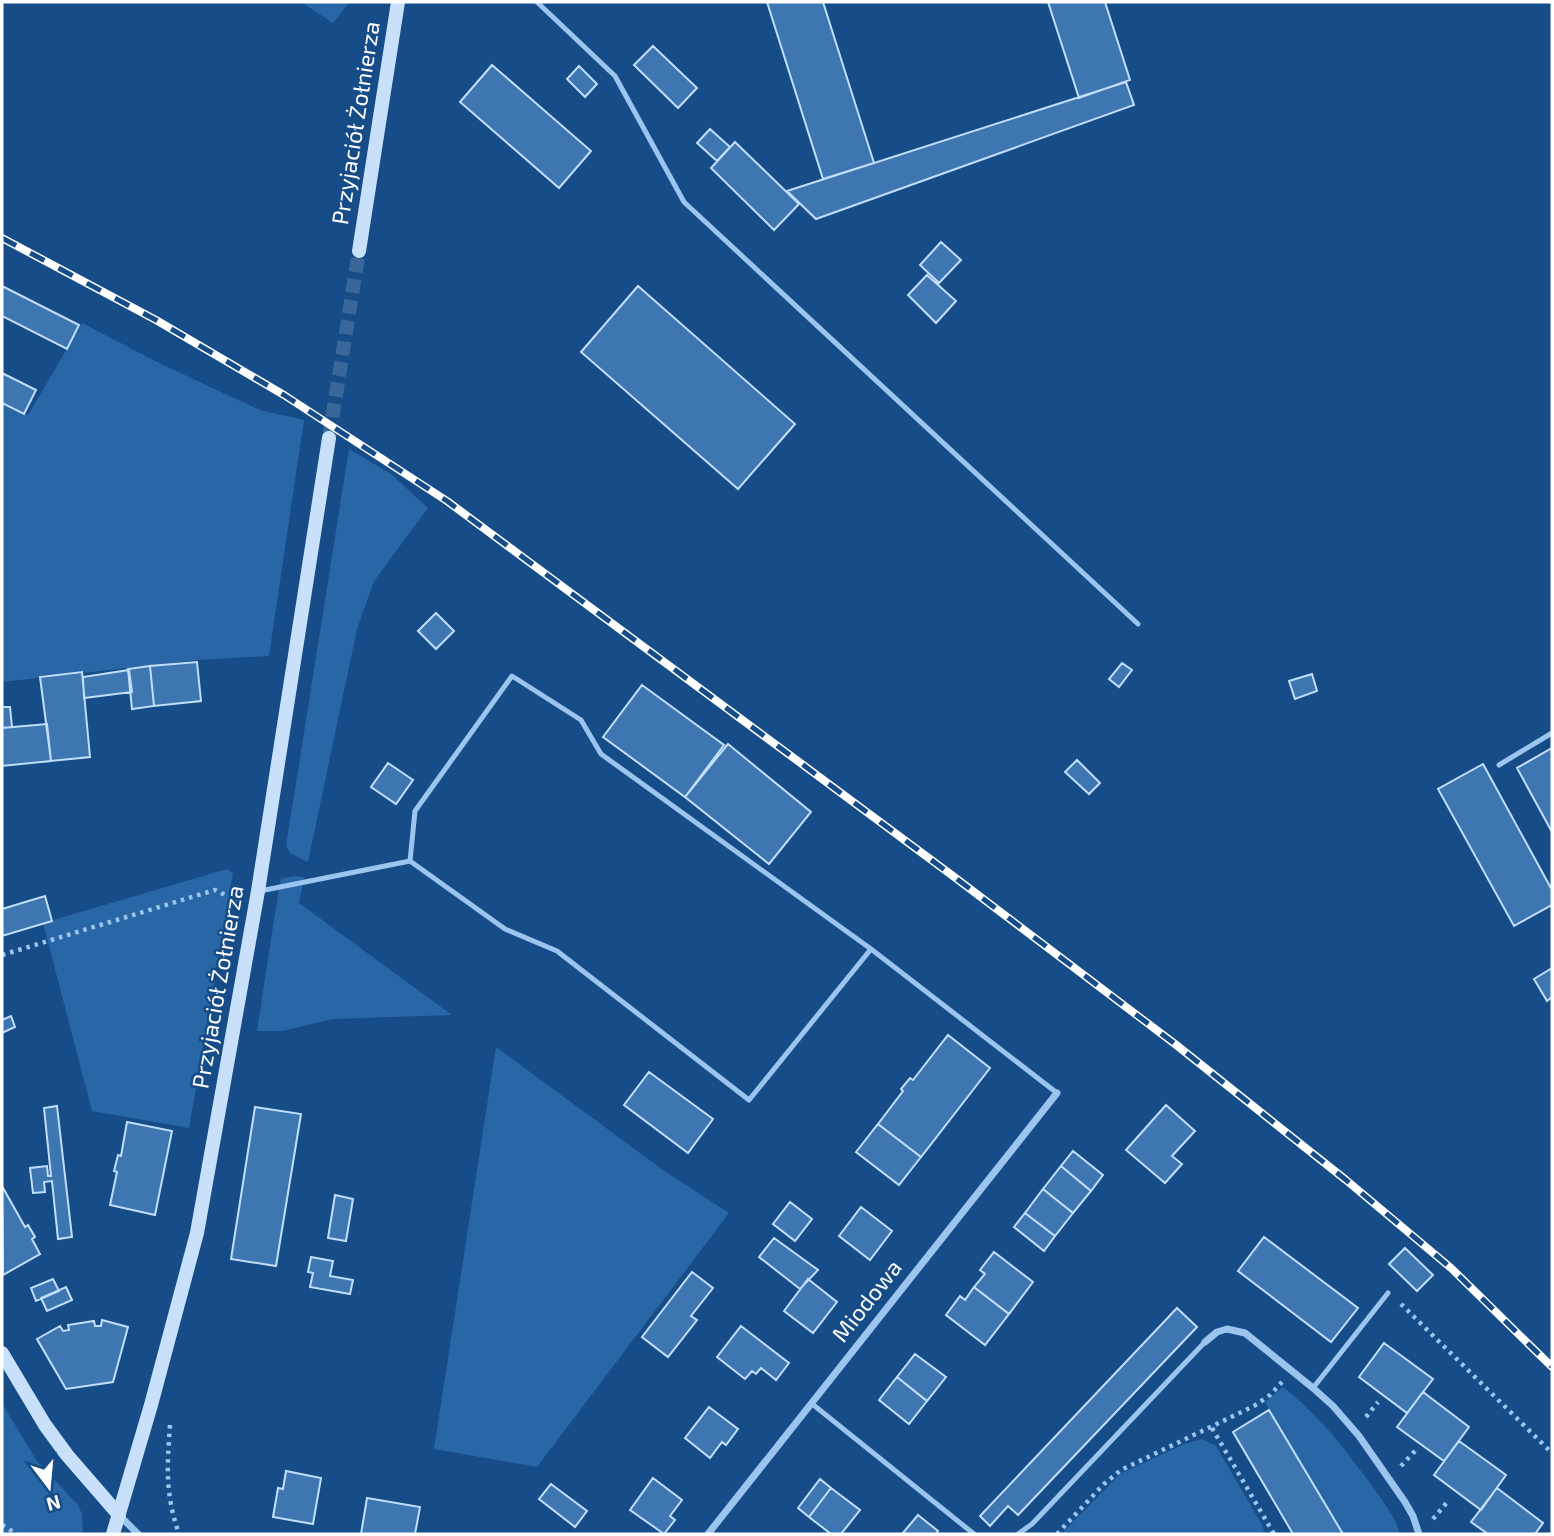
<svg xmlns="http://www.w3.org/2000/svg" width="1554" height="1536" font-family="'Exo 2',sans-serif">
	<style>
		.green { fill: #2866a6 }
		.building { fill: #3e76b1; stroke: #c1defa; stroke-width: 2 }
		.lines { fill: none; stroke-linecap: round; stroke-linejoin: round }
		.secondary-tunnel { stroke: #396799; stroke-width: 14; stroke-dasharray: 14 7; stroke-linecap: butt }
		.path { stroke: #9bc4ee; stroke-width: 4.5; stroke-dasharray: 3.5 5; stroke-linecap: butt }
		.lane { stroke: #9bc4ee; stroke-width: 5 }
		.street { stroke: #9bc4ee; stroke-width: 7 }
		.secondary { stroke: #c9e0fa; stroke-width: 14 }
		.rail-casing { stroke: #fff; stroke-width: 8 }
		.rail { stroke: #164c87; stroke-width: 5; stroke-dasharray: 16; stroke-linecap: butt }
		.labels { text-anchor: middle; stroke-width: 5; stroke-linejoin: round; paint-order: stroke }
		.street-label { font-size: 23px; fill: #fff; stroke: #164c87 }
	</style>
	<rect width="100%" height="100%" fill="#164c87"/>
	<path class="green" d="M301,2h49l-17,21z
		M82,323l77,40 101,47 44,10 -35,236 -71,4 -196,22v-279l26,12z
		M349,449l42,25 37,34 -54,73 -17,48 -49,233 -18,-9 -4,-7z
		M227,869l6,4 -44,255 -97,-17 -49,-188z
		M293,876l11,1 -5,26 153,112 -119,4 -51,12h-25l22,-144 2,-8z
		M496,1047l167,123 66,43 -192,254 -103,-18z
		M1283,1387c35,27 61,61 87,96 11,16 25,32 30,51h-57l-78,-132z
		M2,1403l35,58 41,44 4,9 1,20h-81z
		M1202,1439l14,7 46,79 3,9h-204l59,-60 64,-30z"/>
	<path class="building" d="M767,2h56l51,161 -51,16z
		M1048,2h57l25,78 -51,18z
		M653,46l44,42 -19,20 -44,-43z
		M492,65l99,86 -32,37 -99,-86z
		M579,66l18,18 -12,13 -18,-18z
		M1126,82l8,23 -318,114 -29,-28z
		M710,129l20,18 -13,14 -20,-18z
		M735,142l64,62 -25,26 -63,-62z
		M941,242l20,18 -22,23 -19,-18z
		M927,275l29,26 -20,22 -28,-28z
		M2,286l77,39 -12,24 -65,-33z
		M638,286l157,138 -57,65 -157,-137z
		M2,373l34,17 -12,24 -22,-11z
		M436,613l18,18 -18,18 -18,-18z
		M197,662l4,39 -47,5 -4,-40z
		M1122,663l10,7 -13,17 -10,-8z
		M150,666l4,40 -22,3 -4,-40z
		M129,670l3,22 -48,6 -1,-21z
		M82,672l8,85 -39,4 -11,-84z
		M1312,674l5,17 -22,8 -6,-18z
		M642,685l82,60 -39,52 -82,-60z
		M2,707h8l2,20 -10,1z
		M47,724l4,37 -49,5v-38z
		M728,744l83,68 -42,52 -84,-67z
		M1552,748v84l-35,-64z
		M1077,760l23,23 -11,11 -24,-22z
		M388,763l25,17 -17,24 -25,-17z
		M1483,764l69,126v15l-38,21 -76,-137z
		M45,896l7,25 -50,15v-27z
		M1552,968v29l-5,4 -13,-22z
		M11,1016l4,11 -13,6v-13z
		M948,1035l42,33 -69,89 -43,-33 25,-33 -2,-2 9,-11 3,2z
		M649,1072l64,47 -25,34 -64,-48z
		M1166,1105l29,26 -23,25 10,8 -17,19 -39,-33z
		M57,1106l15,131 -14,2 -6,-58 -8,1 1,10 -12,1 -3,-25 17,-2 1,10h3l-7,-68z
		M255,1107l46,7 -25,152 -45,-7z
		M127,1122l45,9 -17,84 -45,-10 7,-33 -3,-1 4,-16 3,1z
		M878,1124l43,33 -22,28 -43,-33z
		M1073,1151l30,24 -12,16 -30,-25z
		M1061,1166l30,25 -18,22 -30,-24z
		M2,1186l23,41 3,-2 7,12 -3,2 8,15 -37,21z
		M1043,1189l30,24 -18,23 -30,-23z
		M335,1195l18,4 -7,42 -18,-3z
		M790,1202l22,17 -17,22 -22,-17z
		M861,1207l31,24 -22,29 -31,-24z
		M1025,1213l30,23 -11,15 -30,-24z
		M1264,1237l94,71 -27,34 -93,-71z
		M774,1238l44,32 -18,19 -41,-32z
		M1405,1248l28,27 -16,16 -28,-27z
		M994,1252l39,30 -24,32 -35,-27 11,-13 -5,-4z
		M311,1257l22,4 -3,15 23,4 -3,14 -40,-7 3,-14 -5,-1z
		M692,1272l21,16 -22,28 6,4 -29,37 -26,-20z
		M53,1279l6,12 -23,10 -5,-13z
		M808,1279l29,23 -24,31 -29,-22z
		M66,1287l6,13 -25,11 -6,-13z
		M974,1287l35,27 -24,31 -39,-30 14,-19 5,4z
		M1177,1308l20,19 -179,188 -10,-9 -18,20 -10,-10z
		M102,1320l26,7 -15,55 -47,7 -29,-50 23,-13 3,5 6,-1 -1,-5 26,-4 1,5h6z
		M741,1326l48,37 -13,17 -15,-12 -5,6 -4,-3 -7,8 -28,-22z
		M1384,1343l49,36 -26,34 -48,-36z
		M915,1354l31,23 -19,24 -30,-24z
		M897,1377l30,24 -18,23 -30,-24z
		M1423,1392l46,35 -25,34 -47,-34z
		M709,1407l29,22 -12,16 -4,-3 -12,16 -25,-20z
		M1269,1410l74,124h-50l-60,-102z
		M1459,1441l47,34 -25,35 -47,-35z
		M286,1471l35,7 -8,46 -40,-7 5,-29 5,1z
		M653,1478l29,22 -12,16 5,4 -11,14 -34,-24z
		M820,1479l11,9 -22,29 -11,-9z
		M551,1484l36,27 -12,16 -36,-28z
		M831,1488l29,22 -19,24h-10l-22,-17z
		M1497,1488l46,35 -8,11h-47l-17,-12z
		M367,1498l53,9 -5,27h-54z
		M918,1515l20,16 -2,3h-34z"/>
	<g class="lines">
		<path class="secondary-tunnel" d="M329,438l30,-187"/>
		<path class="path" d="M2,955l213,-65 22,11
			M1401,1304l151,149
			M1366,1417l12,-15
			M170,1425c-3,43 -5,68 9,109
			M1212,1428l62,106
			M1401,1466l14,-15
			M1433,1519l16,-19
			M2,1525l15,9
			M1057,1534l47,-50 17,-14 133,-64 16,-11 12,-13"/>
		<path class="lane" d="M537,2l78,74 69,126 454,422
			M1499,765l53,-32
			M410,861l5,-50 97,-135 69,44 20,34 270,195 186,144
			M260,891l150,-30 95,68 52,22 192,149 122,-151
			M1313,1388l75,-95
			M811,1403l163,131
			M1018,1534l14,-10 173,-182"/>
		<path class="street" d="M1205,1342l12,-10 10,-3 18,4 68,55 20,18 26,30 46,66 8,14 6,18
			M119,1515l19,19
			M708,1534l349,-441"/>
		<path class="secondary" d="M359,251l39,-249
			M2,1353l43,72 22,30 52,60
			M113,1534l38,-129 46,-172 61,-342 71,-453"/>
		<g class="rail-casing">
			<path id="rail" d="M2,238l154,82 128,75 163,106 506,375 222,168 171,136 105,88 101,99"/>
		</g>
		<use href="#rail" class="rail"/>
	</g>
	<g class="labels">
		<g class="street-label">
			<text transform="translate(356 123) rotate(-81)" y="8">Przyjaciół Żołnierza</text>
			<text transform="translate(218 987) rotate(-80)" y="8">Przyjaciół Żołnierza</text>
			<text transform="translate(867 1301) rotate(-52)" y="8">Miodowa</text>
		</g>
	</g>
	<rect width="1554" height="1536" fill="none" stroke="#ffffff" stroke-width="7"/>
	<g transform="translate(49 1487) rotate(164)" stroke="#164c87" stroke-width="5" paint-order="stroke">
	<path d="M0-5L12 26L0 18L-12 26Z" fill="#ffffff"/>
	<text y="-10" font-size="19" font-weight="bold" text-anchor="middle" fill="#ffffff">N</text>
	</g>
</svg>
